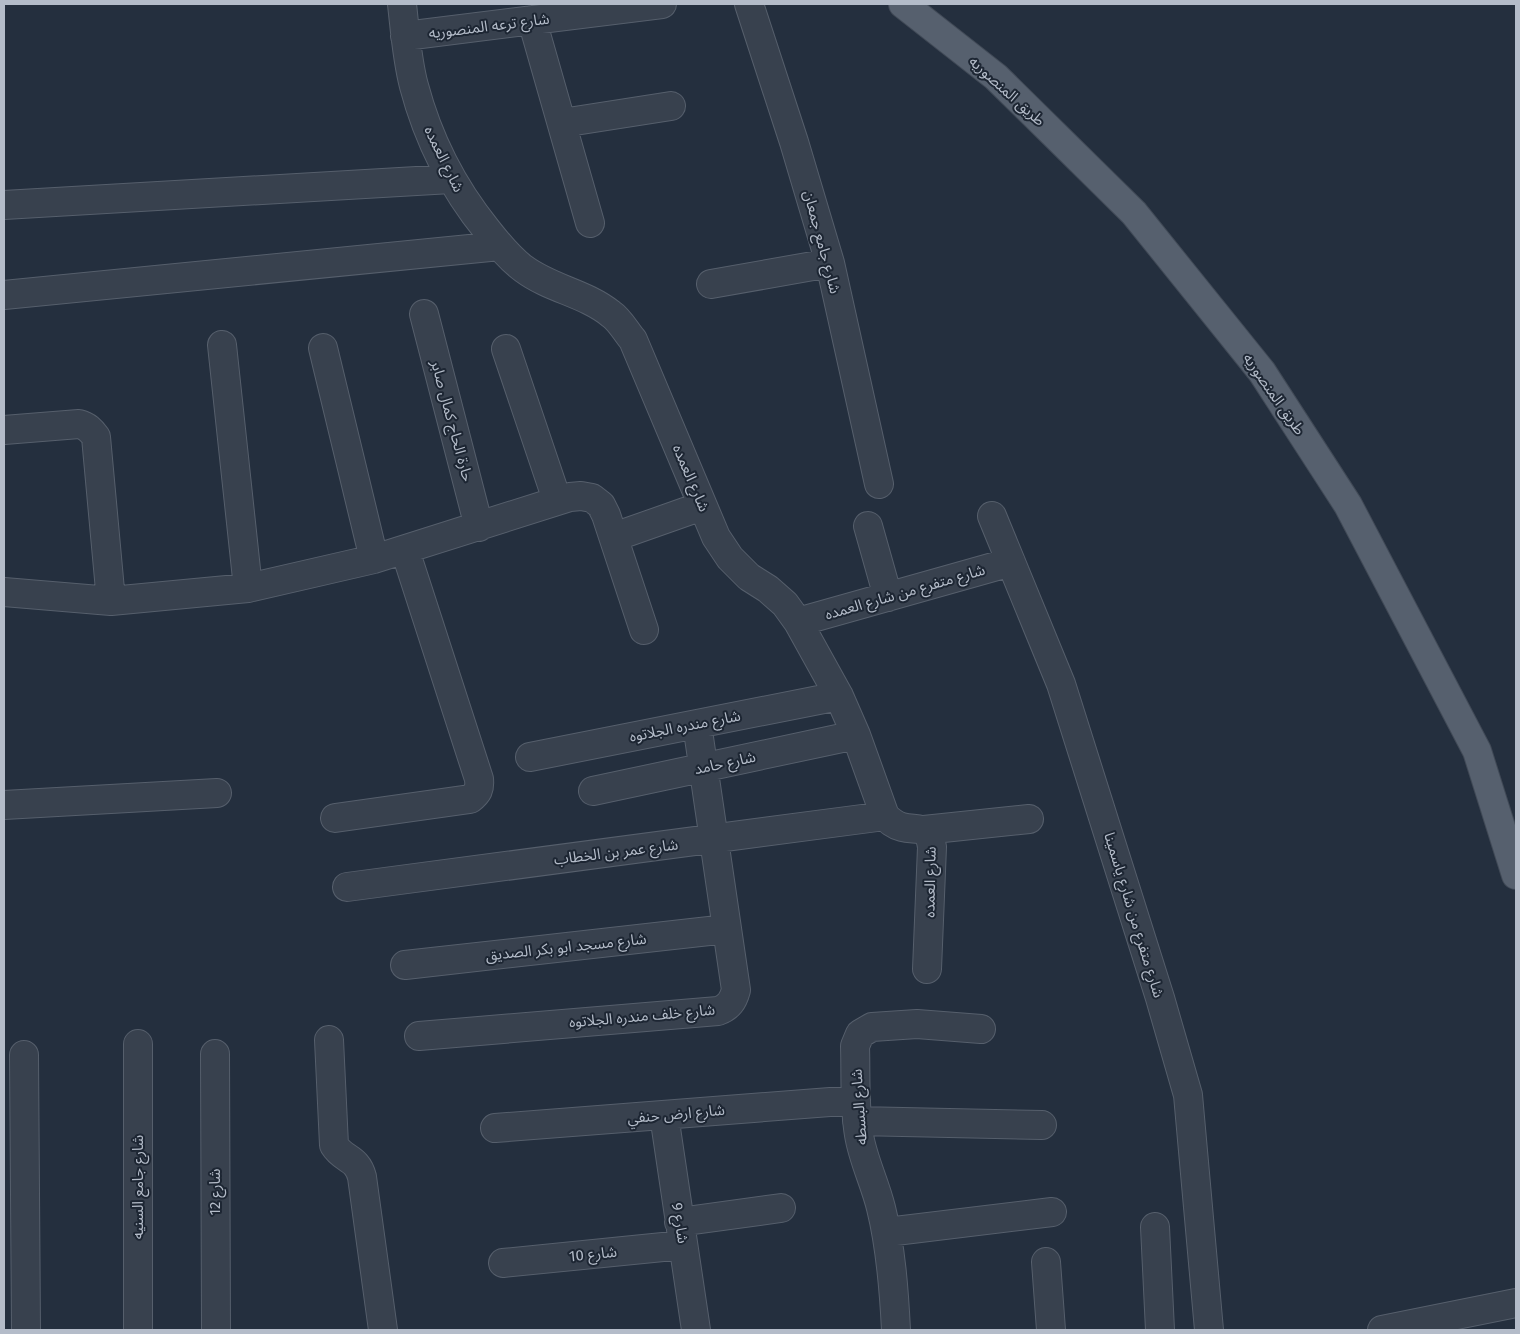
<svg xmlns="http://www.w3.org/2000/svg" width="1520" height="1334" font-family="'Fira Sans','Noto Sans Arabic',sans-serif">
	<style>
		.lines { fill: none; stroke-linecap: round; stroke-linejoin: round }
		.minor-casing { stroke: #565f6c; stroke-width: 30 }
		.major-casing { stroke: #414a57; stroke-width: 30 }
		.minor { stroke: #38414e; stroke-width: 28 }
		.major { stroke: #56606e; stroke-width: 28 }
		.labels { text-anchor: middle; stroke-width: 4; stroke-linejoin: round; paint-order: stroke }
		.street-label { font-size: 15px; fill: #b4bcc9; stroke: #1d2633 }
	</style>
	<rect width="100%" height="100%" fill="#242f3e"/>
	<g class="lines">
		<g class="minor-casing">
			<path id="minor" d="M402,4c3,27 5,56 12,82 14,53 39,102 73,144 11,14 23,29 37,39 27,20 61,24 87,45 9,6 15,18 22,26l83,197 14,21 19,19 19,12 17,15 13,18 41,74 17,39 29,81c5,5 9,9 17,11 16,4 27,-3 30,20l-5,122
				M749,4l45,138 36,121 49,221
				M532,20l58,203
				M405,36l257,-32
				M562,123l109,-17
				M4,205l447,-26
				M711,284l119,-21
				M4,295l496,-49
				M424,314l55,213
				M222,345l26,243
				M323,348l51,211
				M506,349l51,151
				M4,430l75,-6c8,2 12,6 17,13l15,164
				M992,516l69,168 99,314 28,97 21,235
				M868,526l20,71
				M614,537l88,-31
				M4,592l107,9 137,-13 126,-29 196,-62 11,-1 11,2 9,7 5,10 38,115
				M798,622l213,-60
				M530,757l309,-61
				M593,791l263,-56
				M4,805l213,-12
				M335,818l135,-19c8,-6 10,-10 9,-20l-74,-229
				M924,830l105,-11
				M347,887l538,-71
				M405,965l322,-36
				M419,1036l299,-25c11,-4 15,-10 18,-21l-39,-266
				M329,1040l5,105c9,15 23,12 28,32l21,153
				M138,1044v286
				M215,1054l1,276
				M24,1055l2,275
				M664,1115l32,215
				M857,1121l185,4
				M495,1128l361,-28
				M679,1222l102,-14
				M1155,1227l5,103
				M887,1232l165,-20
				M1046,1262l5,68
				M503,1263l180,-18
				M896,1330c-2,-40 -5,-82 -15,-122 -6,-25 -18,-48 -22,-73 -5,-29 -3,-60 -4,-89l5,-12 12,-7 45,-3 64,5
				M1382,1330l134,-27"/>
		</g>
		<g class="major-casing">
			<path id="major" d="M903,4l93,73 138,136 128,159 86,133 129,246 39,124"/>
		</g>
		<use href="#minor" class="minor"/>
		<use href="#major" class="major"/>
	</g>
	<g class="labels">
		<g class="street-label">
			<text transform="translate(489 26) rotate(-7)" y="5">شارع ترعه المنصوريه</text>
			<text transform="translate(1007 91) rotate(42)" y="5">طريق المنصوريه</text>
			<text transform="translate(444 159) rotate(64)" y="5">شارع العمده</text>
			<text transform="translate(822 242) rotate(75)" y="5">شارع جامع جمعان</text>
			<text transform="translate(1274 394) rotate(55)" y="5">طريق المنصوريه</text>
			<text transform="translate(452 421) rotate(75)" y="5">حارة الحاج كمال صابر</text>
			<text transform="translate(691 478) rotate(67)" y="5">شارع العمده</text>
			<text transform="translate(905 592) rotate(-16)" y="5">شارع متفرع من شارع العمده</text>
			<text transform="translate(685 726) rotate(-11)" y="5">شارع مندره الجلاتوه</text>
			<text transform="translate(725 763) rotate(-12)" y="5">شارع حامد</text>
			<text transform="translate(616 852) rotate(-7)" y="5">شارع عمر بن الخطاب</text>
			<text transform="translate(930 882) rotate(-89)" y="5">شارع العمده</text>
			<text transform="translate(1134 915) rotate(73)" y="5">شارع متفرع من شارع ياسمينا</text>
			<text transform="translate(566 947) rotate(-6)" y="5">شارع مسجد ابو بكر الصديق</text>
			<text transform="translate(642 1016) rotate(-5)" y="5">شارع خلف مندره الجلاتوه</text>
			<text transform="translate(859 1107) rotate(-94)" y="5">شارع البسطه</text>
			<text transform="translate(676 1114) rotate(-5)" y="5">شارع ارض حنفي</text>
			<text transform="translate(138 1187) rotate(-90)" y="5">شارع جامع السنيه</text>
			<text transform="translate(215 1192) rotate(-90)" y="5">شارع 12</text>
			<text transform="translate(680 1223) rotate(81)" y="5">شارع 9</text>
			<text transform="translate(593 1254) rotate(-6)" y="5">شارع 10</text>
		</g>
	</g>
	<rect width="1520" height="1334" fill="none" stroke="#b4bcc9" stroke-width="10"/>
</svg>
